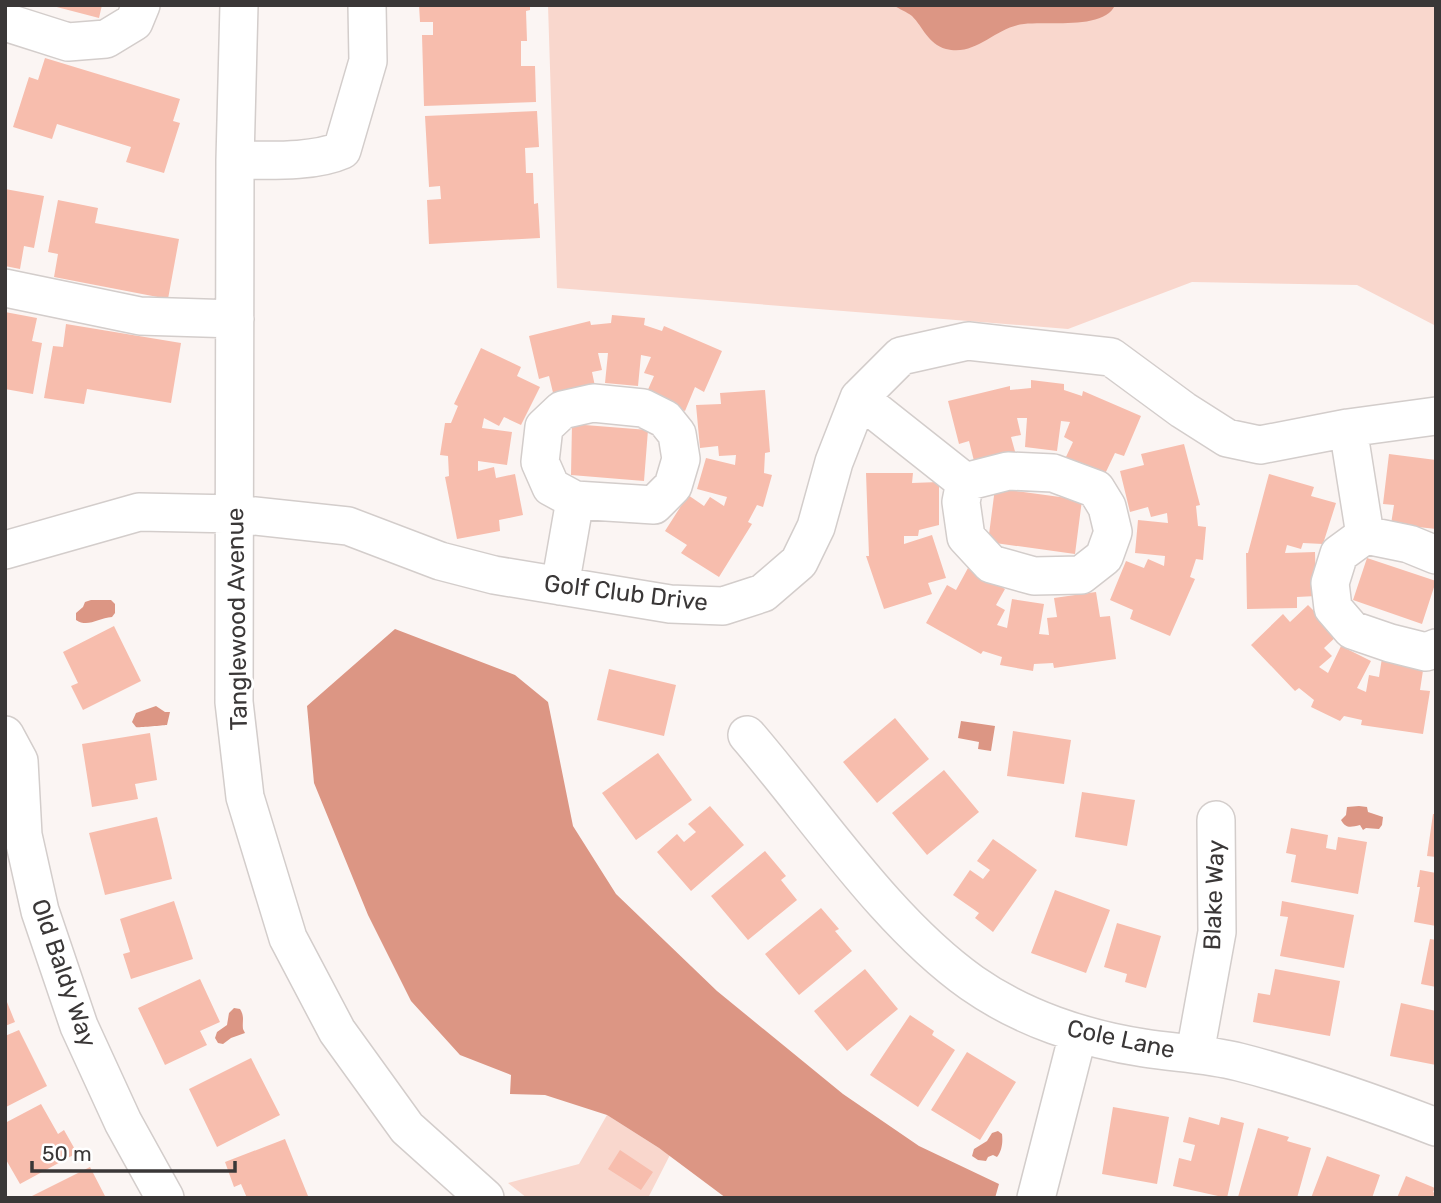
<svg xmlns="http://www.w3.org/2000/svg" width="1441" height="1203" font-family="Rubik,sans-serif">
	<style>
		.green { fill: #f9d7cd }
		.water { fill: #dc9684 }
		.building { fill: #f7bdad }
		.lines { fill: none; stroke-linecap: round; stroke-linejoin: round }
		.minor-casing { stroke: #d3cdcb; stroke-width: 40 }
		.minor { stroke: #fff; stroke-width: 37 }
		.labels { text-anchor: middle; stroke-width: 6; stroke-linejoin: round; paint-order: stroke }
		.street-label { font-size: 24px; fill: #3a3737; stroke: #fff }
	</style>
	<rect width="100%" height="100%" fill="#fbf5f3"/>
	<path class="green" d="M548,5h888v321l-79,-41 -165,-3 -124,47 -511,-41z
		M607,1115l63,40 -22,43h-121l-19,-15 71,-19z"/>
	<path class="water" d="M893,5h222c-10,25 -68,16 -91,19 -29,3 -48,33 -78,25 -18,-5 -23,-22 -34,-33 -5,-4 -13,-7 -19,-11z
		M91,600h20l4,4v9l-3,4c-14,1 -24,11 -36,3v-7l7,-6 2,-5z
		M395,629l120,46 33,27 25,124 43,68 101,97 126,103 76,52 80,38 -4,14h-269l-67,-50 -52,-33 -62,-20 -35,-1 1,-19 -51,-20 -49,-54 -43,-86 -54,-132 -7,-77z
		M156,706l9,6h5l-3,13c-2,0 -29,3 -31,2l-4,-5 4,-9z
		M961,721l34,5 -4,25 -13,-2 1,-7 -21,-4z
		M1359,806l8,1 1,5 15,5 -1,8 -3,4 -13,-1 -3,2 -3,-5c-9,2 -14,4 -19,-5l5,-5 1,-8z
		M234,1008l6,1c5,8 2,12 3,20l2,4 -14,5 -8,6 -5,-1 -3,-5 2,-6 10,-7 2,-12z
		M998,1131l4,3c1,8 0,17 -5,23l-4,-2 -5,2 -2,4 -8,-1 -6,-4 2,-7 13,-8 5,-8z"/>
	<path class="building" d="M49,5h53l-3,13z
		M419,5h111v5l-4,1 1,30h-6v25h14l1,36 -112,4 -2,-71h11v-13h-13z
		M45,58l135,41 -7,22 7,2 -16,50 -38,-11 5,-15 -74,-23 -5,15 -39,-12 16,-50 9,3z
		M537,111l2,36 -14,1 1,25h7l1,31 4,-1 2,35 -111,6 -2,-44 14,-1 -1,-13 -11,1 -4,-71z
		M5,189l39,7 -10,52 -10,-2 -4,23 -15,-3z
		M58,200l40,8 -3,15 84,16 -11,60 -114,-22 4,-23 -10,-2z
		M5,312l32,6 -5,23 10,2 -9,51 -28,-5z
		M612,315l33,3 -1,7 18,6 2,-5 58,25 -18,41 -9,-5 -10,24 -39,-17 8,-18 -10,-3 7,-16 -10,-2 -3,31 -33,-3 3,-30h-10l4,17 -10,2 4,19 -41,10 -6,-25 -10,3 -10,-43 61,-15 1,4 20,-2z
		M66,324l115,19 -10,60 -84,-14 -3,15 -40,-6 9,-52 10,1z
		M481,348l40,19 -4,9 23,11 -19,38 -17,-8 -5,9 -15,-8 -2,10 30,4 -5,33 -29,-4v10l16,-4 2,11 19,-4 8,41 -24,5 1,11 -43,8 -12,-62 4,-1 -1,-20 -8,-1 5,-32h6l7,-17 -4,-2z
		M1031,380l33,4v6l18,6 1,-5 58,25 -17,40 -9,-3 -11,23 -39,-17 8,-17 -9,-5 6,-15 -9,-1 -4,30 -32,-4 2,-29h-10l4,17 -10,2 5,18 -41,10 -6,-24 -10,3 -11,-43 62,-15v4l21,-2z
		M765,390l5,62 -5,1 -1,20 8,2 -9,32 -6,-2 -9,17 4,2 -33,53 -38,-24 6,-8 -22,-14 23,-36 16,11 6,-9 14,9 3,-9 -30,-8 9,-31 29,7 1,-10 -17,1 -1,-10 -18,2 -4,-43 25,-1 -1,-11z
		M572,424l76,6 -4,51 -73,-6z
		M1184,444l16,61 -4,1 2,20 8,1 -3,33 -7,-1 -6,18 5,2 -25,57 -40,-17 3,-9 -23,-10 16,-39 18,7 4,-9 16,7 1,-10 -30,-3 3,-33 30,3 -1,-10 -16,4 -3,-10 -18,5 -10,-41 24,-6 -3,-11z
		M1389,454l47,6v69l-45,-5 3,-19 -11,-1z
		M866,473h47l-1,10 27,-1v43l-20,5 -1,6h-14v8l28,-9 14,43 -18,5 4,11 -48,15 -18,-53h3z
		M1269,474l45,13 -3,9 25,7 -13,41 -20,-1 -2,6 -14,-4 -2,8 30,-1 1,44 -19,1v11l-50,1 -1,-56h2z
		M995,488l87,12 -7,54 -87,-12z
		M1367,558l69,23 -14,43 -69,-24z
		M968,568l37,21 -9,16 9,5 -8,15 10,3 5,-29 32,5 -5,30 10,1 -2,-17 10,-1 -3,-19 42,-6 4,25 10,-1 6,43 -62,9 -1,-5 -19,1 -1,7 -33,-6 2,-8 -19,-6 -2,3 -55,-31 21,-38 9,5z
		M1308,605l30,30 -14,13 8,8 -13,11 9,6 13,-27 30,15 -14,27 9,4 3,-17 10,2 3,-19 42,6 -4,26 10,1 -7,43 -62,-9 1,-5 -18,-4 -4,5 -29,-14 3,-7 -15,-12 -4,3 -44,-46 32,-31 7,8z
		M114,626l27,55 -58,29 -12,-24 7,-3 -15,-31z
		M609,669l67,16 -12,51 -67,-16z
		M895,718l34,41 -52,44 -34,-41z
		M1013,731l58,9 -7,44 -57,-8z
		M150,733l7,47 -22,4 3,15 -46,8 -10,-63z
		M658,753l34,47 -56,40 -34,-47z
		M944,770l35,42 -52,43 -35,-42z
		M1082,792l53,8 -8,46 -52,-9z
		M710,806l34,39 -53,46 -34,-39 20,-18 7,8 12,-10 -8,-8z
		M1433,814h3v43l-9,-1z
		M157,817l15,62 -67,16 -16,-62z
		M1291,828l37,7 -2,13 10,2 2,-13 29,5 -9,52 -67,-12 5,-27 -10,-2z
		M993,839l44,31 -44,62 -18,-14 4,-5 -26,-18 17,-25 13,9 7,-9 -13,-9z
		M765,851l21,25 -5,4 16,20 -49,40 -37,-44z
		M1420,870l16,3v53l-22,-4 6,-35h-3z
		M1055,890l55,20 -24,63 -55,-20z
		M174,901l19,58 -62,20 -8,-25 7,-2 -10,-33z
		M1282,901l72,14 -10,53 -64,-12 8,-39 -8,-1z
		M821,908l18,21 -4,2 17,20 -53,44 -34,-41z
		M1117,923l44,13 -15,52 -21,-6 2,-8 -23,-7z
		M1430,939l6,1v47l-15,-3z
		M865,969l33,40 -51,42 -33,-40z
		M1275,969l65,12 -10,55 -77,-14 5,-29 12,2z
		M200,979l20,43 -20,9 7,14 -42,20 -27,-57z
		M5,997l10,25 -10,4z
		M1401,1003l35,8v54l-46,-9z
		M910,1015l24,16 -2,4 23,15 -37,57 -48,-32z
		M19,1030l28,56 -41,21 -1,-71z
		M967,1052l49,30 -36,58 -49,-30z
		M251,1058l29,57 -63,32 -28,-58z
		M41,1104l17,30 6,-4 13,23 -57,31 -15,-26v-35z
		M1113,1107l56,10 -12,67 -55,-10z
		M1189,1117l30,8 2,-8 23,6 -17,75 -54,-12 6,-28 12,3 4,-16 -12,-3z
		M1258,1128l31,9 -2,4 24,7 -14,50 -59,-1z
		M285,1139l23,57 -6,2h-55l-6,-14 -7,3 -9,-25z
		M620,1150l33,22 -12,18 -33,-21z
		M1327,1156l53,19 -8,23h-61z
		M90,1167l16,31h-78z
		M1406,1176l29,12 -2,4 3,2v4h-39z"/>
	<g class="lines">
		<g class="minor-casing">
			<path id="minor" d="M239,5l-4,155 -1,542 11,95 43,141 49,93 70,97 78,70
				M5,22l63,20 38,-3 28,-17 7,-17
				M235,160c32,0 78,3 107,-10l26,-89 -1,-56
				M5,288l135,28 95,3
				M859,398l106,84 -4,20 5,35 25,27 43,12 47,-1 23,-18 9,-25 -6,-25 -11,-18 -43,-16 -45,-2 -43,11
				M1348,428l17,107
				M5,550l134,-38 97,2 112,12 92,35 54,14 176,29 53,2 40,-13 36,-31 17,-35 18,-65 25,-64 42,-42 67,-15 143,16 72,53 44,28 33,7 88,-17 88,-12
				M1436,555l-27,-11 -44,-9 -26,19 -9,29 3,25 19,22 38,13 36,9 10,-4
				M560,586l15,-86 79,5 19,-19 8,-27 -4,-25 -12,-15 -22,-11 -50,-5 -31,7 -18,17 -4,35 11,25 24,13
				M5,735l14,26 4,74 17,76 39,115 44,96 42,76
				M747,735c69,80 139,187 225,248 50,35 112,56 172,65 32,5 64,6 95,14 67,17 132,40 197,65
				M1195,1053l22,-121 -1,-112
				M1036,1198l42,-164"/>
		</g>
		<use href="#minor" class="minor"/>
	</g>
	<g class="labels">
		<g class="street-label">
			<text transform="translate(626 593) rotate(7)" y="8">Golf Club Drive</text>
			<text transform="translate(237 619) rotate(-91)" y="8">Tanglewood Avenue</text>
			<text transform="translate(1214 895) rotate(-88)" y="8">Blake Way</text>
			<text transform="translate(64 973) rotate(71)" y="8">Old Baldy Way</text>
			<text transform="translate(1121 1039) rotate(12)" y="8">Cole Lane</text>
		</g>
	</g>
	<rect width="1441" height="1203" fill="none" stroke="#3a3737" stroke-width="14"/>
	<path d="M32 1161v10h203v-10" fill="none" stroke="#3a3737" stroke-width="3.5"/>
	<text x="42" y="1161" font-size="21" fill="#3a3737" stroke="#ffffff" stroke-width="5" paint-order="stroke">50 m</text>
</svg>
